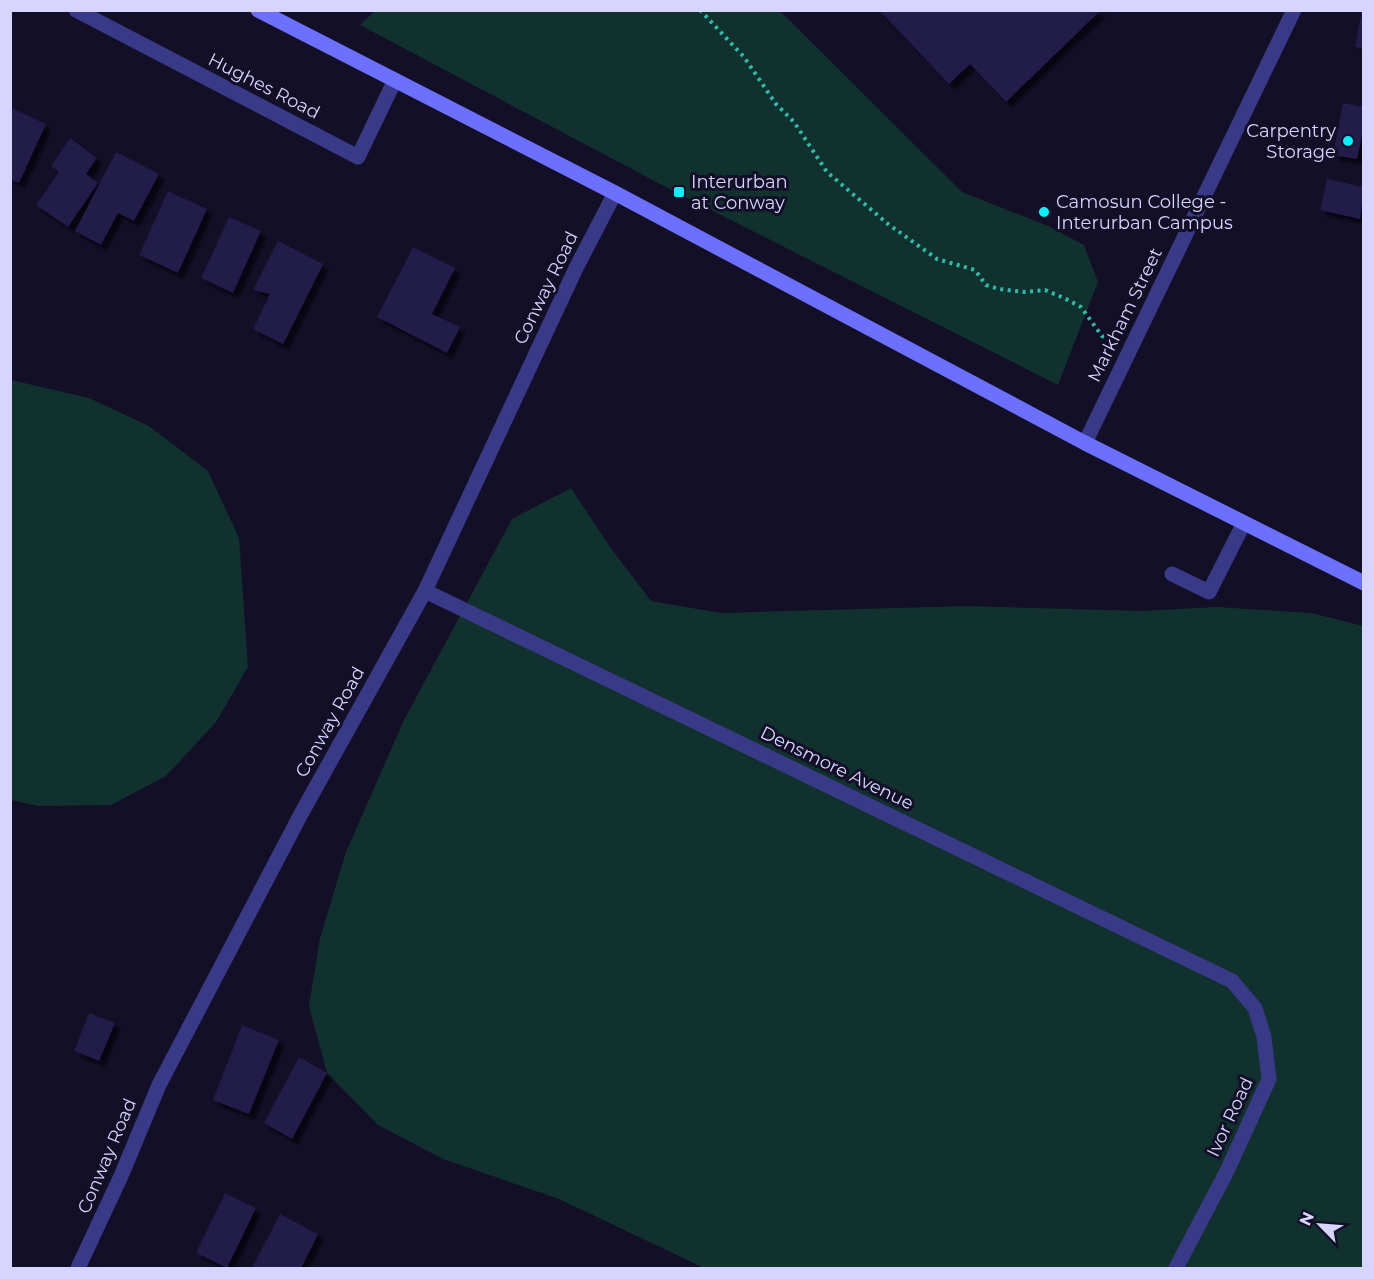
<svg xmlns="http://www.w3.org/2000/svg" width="1374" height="1279" font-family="Montserrat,sans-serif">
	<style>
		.green { fill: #11312e }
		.building { fill: #211a49; filter: url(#shadow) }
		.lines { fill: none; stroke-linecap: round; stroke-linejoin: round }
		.path { stroke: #2cbcab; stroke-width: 4; stroke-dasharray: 3 4.5; stroke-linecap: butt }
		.street { stroke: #383a87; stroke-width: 15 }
		.secondary { stroke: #6c70ff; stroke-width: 15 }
		.poi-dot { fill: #01f3ff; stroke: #120f27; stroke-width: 2 }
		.labels { text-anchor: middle; stroke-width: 6; stroke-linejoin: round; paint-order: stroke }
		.street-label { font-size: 18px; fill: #d7d5ff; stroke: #120f27 }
		.poi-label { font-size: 18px; fill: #d7d5ff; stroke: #120f27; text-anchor: start }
	</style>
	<defs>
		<filter id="shadow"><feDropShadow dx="5.5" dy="5.5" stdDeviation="1.5" flood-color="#0009"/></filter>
	</defs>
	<rect width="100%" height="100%" fill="#120f27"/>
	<path class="green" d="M376,10l404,1 182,181 86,34 36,19 14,37 -40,103 -379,-191 -319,-169z
		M11,380l78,18 60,28 59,45 31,67 9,129 -32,55 -50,54 -55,29 -73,1 -27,-6z
		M571,488l39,59 41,54 70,12 246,-7 175,5 75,-4 94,6 52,13v642h-659l-145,-69 -116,-40 -65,-34 -51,-52 -18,-67 11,-68 26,-86 58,-132 108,-201z"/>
	<path class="building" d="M879,10h222l-95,92 -36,-38 -21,20z
		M1362,10h2v39l-9,-2z
		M1343,103l21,4v19l-7,33 -24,-4z
		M10,107l36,17 -27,59 -9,-4z
		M70,138l27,20 -11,16 12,9 -30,44 -32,-22 23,-33 -8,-6z
		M116,152l43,22 -25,47 -16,-8 -17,32 -26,-14z
		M1327,179l37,8 -4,32 -40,-9z
		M168,191l39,18 -29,64 -39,-18z
		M229,217l32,14 -28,62 -32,-15z
		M278,241l45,23 -40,80 -30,-15 17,-35 -17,-4z
		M413,247l42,21 -23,46 28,13 -13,26 -70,-36z
		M89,1013l26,10 -16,38 -25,-10z
		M242,1025l37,15 -30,74 -36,-14z
		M299,1057l28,16 -35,66 -28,-16z
		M225,1193l31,15 -29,60 -31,-15z
		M280,1214l38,20 -17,34h-49z"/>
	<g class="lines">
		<path class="path" d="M700,10l44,47 32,47 18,18 33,50 61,52 49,35 38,11 11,15 13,4 25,3 21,-2 19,8 17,9 21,29 11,5"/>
		<path class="street" d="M76,10l282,147 37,-77
			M1085,443l209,-433
			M1172,574l37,18 35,-69
			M425,591l807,390 23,27 9,29 5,42 -42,92 -51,97
			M78,1268l43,-92 38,-91 142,-271 124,-223 151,-323 39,-75"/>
		<path class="secondary" d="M258,10l357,183 470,250 279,140"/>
	</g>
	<g class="poi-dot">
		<circle cx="1348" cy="141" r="6"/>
		<rect x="673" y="186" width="12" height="12" rx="3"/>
		<circle cx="1044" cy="212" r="6"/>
	</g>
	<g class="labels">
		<g class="street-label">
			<text transform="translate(264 86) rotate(27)" y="6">Hughes Road</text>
			<text transform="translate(546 288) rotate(-64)" y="6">Conway Road</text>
			<text transform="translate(1125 315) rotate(-64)" y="6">Markham Street</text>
			<text transform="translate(330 722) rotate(-61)" y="6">Conway Road</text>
			<text transform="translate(837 768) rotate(26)" y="6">Densmore Avenue</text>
			<text transform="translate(1230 1117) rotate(-65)" y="6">Ivor Road</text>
			<text transform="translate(107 1156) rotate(-67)" y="6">Conway Road</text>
		</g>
		<g class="poi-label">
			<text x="1336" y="137" text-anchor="end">Carpentry<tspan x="1336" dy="21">Storage</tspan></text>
			<text x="691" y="188">Interurban<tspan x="691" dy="21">at Conway</tspan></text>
			<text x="1056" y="208">Camosun College -<tspan x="1056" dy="21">Interurban Campus</tspan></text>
		</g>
	</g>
	<rect width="1374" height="1279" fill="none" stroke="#d7d5ff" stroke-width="24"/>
	<g transform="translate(1320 1225) rotate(295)" stroke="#120f27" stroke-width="4.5" paint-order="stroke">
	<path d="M0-4.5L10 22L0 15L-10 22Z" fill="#d7d5ff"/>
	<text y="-9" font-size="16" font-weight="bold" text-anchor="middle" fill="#d7d5ff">N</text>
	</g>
</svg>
